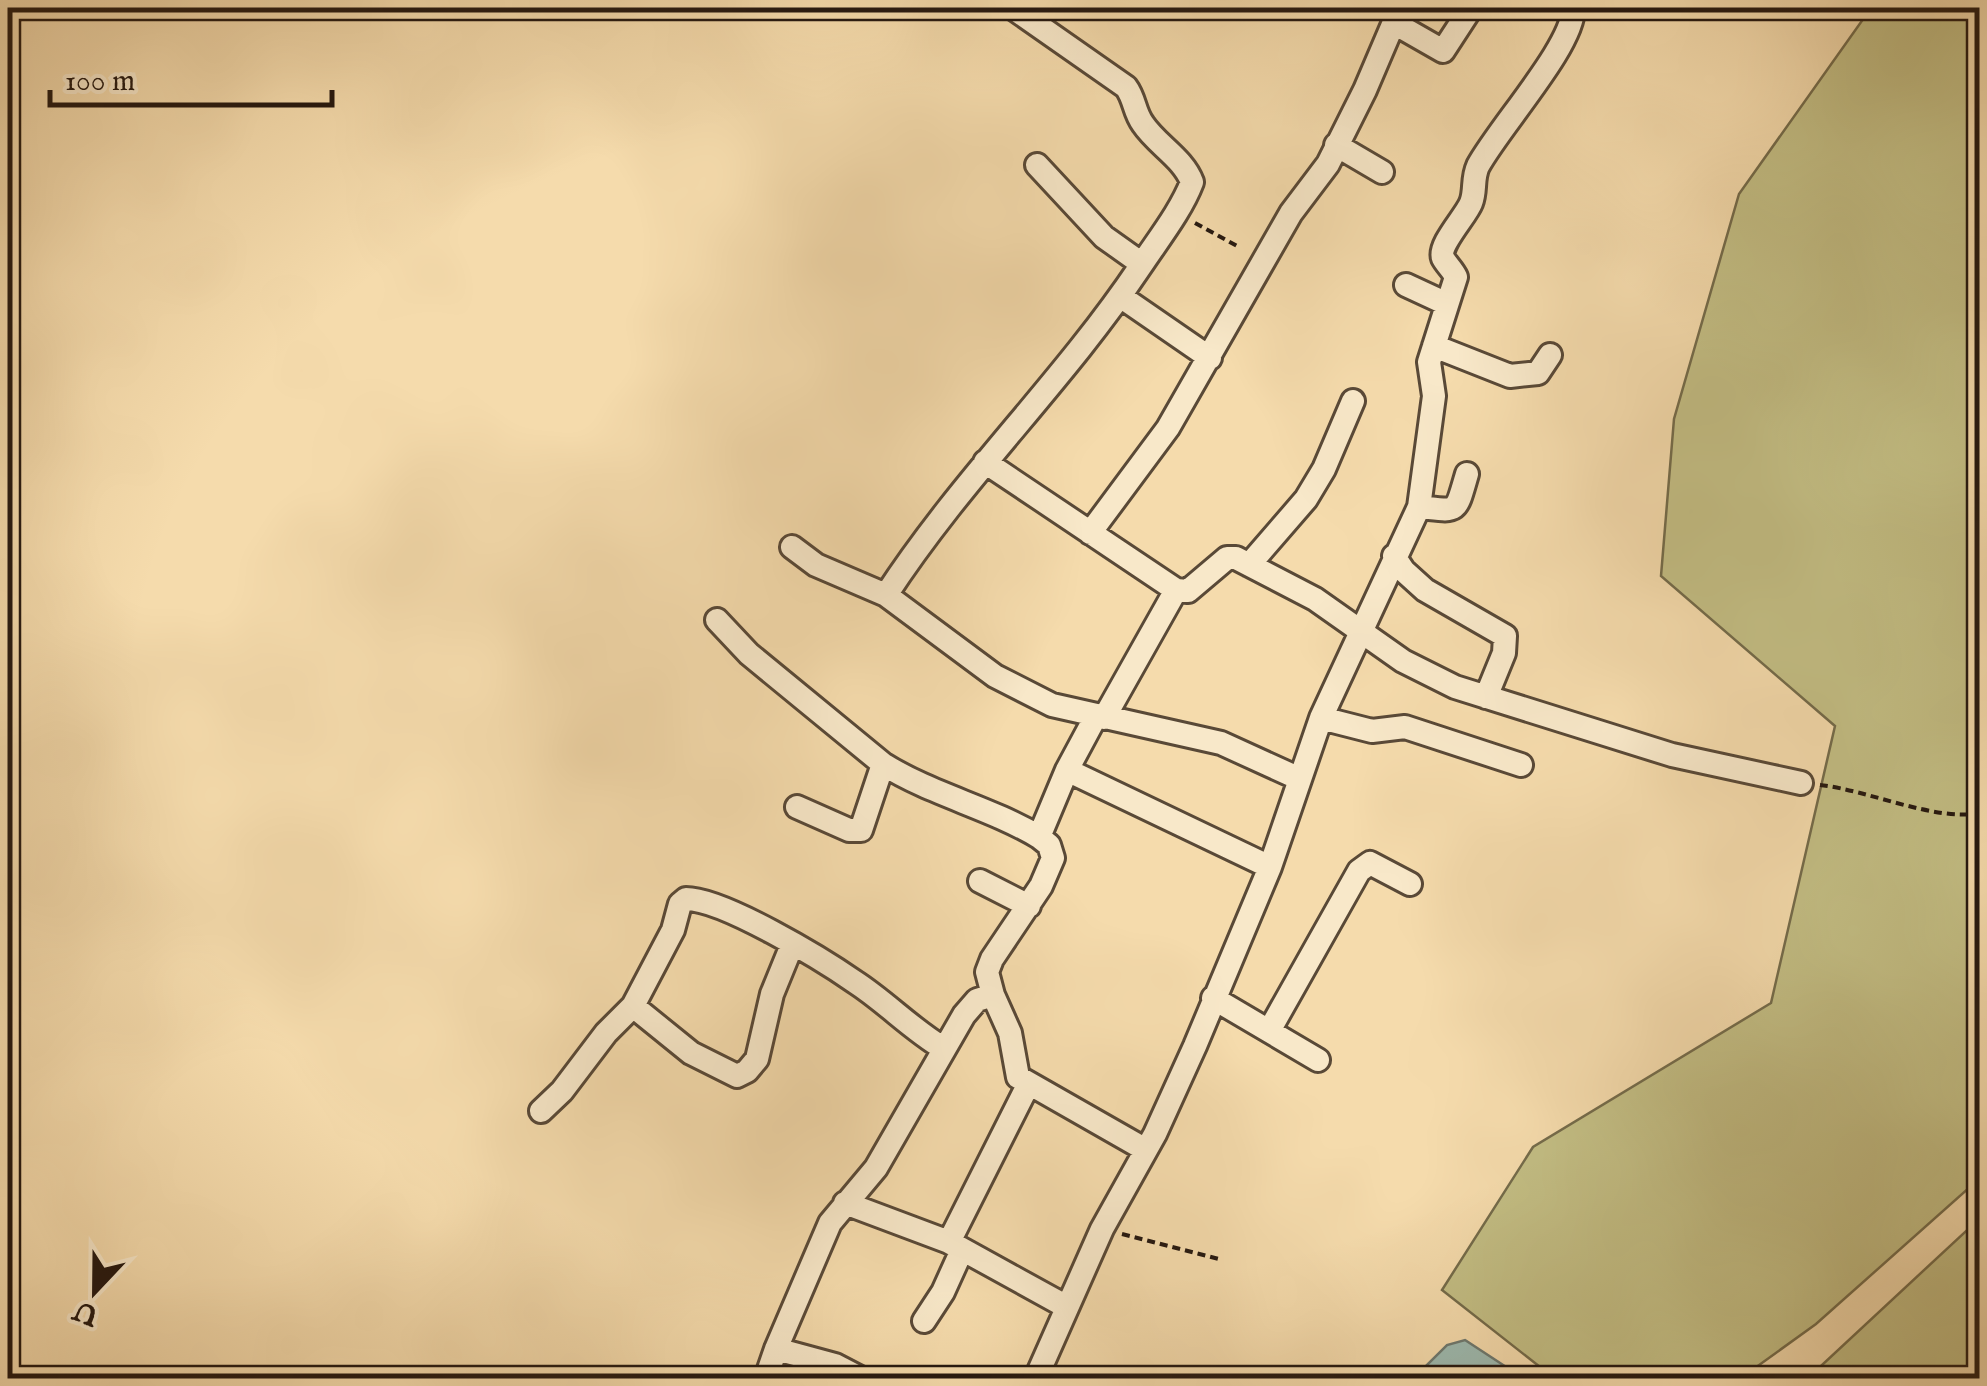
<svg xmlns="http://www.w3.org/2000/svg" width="1987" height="1386" font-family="'IM FELL English',serif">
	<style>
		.green { fill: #c3be84; stroke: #746b4a; stroke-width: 2.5 }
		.water { fill: #9dbab0; stroke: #6d7970; stroke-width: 2.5 }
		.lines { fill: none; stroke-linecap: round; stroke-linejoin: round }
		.minor-casing { stroke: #594937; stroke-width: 28 }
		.path { stroke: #251810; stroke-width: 4; stroke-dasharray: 8 5; stroke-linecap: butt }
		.minor { stroke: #f8e8c9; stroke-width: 22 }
	</style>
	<rect width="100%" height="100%" fill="#f5dbac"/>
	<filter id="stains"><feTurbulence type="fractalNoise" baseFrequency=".002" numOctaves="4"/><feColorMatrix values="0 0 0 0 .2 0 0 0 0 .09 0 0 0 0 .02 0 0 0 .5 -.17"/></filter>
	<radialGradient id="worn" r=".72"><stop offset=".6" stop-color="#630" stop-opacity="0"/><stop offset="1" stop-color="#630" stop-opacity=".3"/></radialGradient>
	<path class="green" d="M1871,8h108v1171l-163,145 -75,54h-187l-112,-88 91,-143 238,-144 64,-277 -174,-150 13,-157 65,-225z
		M1979,1219v159h-171z"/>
	<path class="water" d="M1465,1340l58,38h-125l26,-10 23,-23z"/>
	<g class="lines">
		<g class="minor-casing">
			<path id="minor" d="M8,16l5,-8
				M1394,23l49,28 28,-43
				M1336,145l46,27
				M1037,165l67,72 38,27
				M1406,285l41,19
				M1120,296l90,62
				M1434,346l76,30 28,-3 12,-18
				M985,462l191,128 12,1 39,-33h9l79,41 88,62 52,26 217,68 129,28
				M1419,507l15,-111 -5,-34 27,-85c-3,-7 -10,-13 -13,-19 -5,-13 23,-42 28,-55 5,-12 1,-24 7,-37 21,-39 97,-122 95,-158
				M1090,533l78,-105 123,-215 37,-49 37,-74 35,-82
				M792,547l24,18 70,30 109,81 57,29 169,38 79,36
				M1394,556l10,15 21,19 80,46 -1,17 -18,44
				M1249,565l57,-66 18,-30 29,-68
				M886,595c76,-117 177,-213 254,-328 17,-26 41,-56 52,-85 -9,-24 -35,-37 -49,-58 -9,-12 -8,-25 -17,-37l-113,-79
				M717,620l32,34 134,110c49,31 106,43 156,73
				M1096,716l-29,54 -28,67 10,8 4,13 -12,28 -49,73 -5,13 6,23 17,38 8,44 128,73
				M1104,718l72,-128
				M1321,718l51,13 33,-4 116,38
				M1067,770l203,97
				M797,807l52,23h12l22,-66
				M980,881l49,25
				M1213,998l105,62
				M633,1006l58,47 46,23 10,-5 10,-12 15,-65 20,-49
				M1269,1031l90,-160 11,-8 40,21
				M541,1111l21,-20 44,-58 27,-27 40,-76 7,-26 6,-5c37,0 136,60 169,83 31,20 56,47 88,66
				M845,1203l104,39 118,65
				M949,1242l79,-157
				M924,1321l19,-29 19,-42
				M776,1349l59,16 25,13
				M766,1378l10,-29 54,-126 46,-55 88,-153 13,-15 16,-5
				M1036,1378l66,-149 53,-95 40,-88 75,-179 51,-149 98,-211c40,4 36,8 48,-33"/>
		</g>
		<path class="path" d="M1195,223l44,24
			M1820,785c48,5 116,37 160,28
			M1122,1234l97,25"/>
		<use href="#minor" class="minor"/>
	</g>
	<rect width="1987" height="1386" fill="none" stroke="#f5dbac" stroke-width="40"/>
	<rect x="10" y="10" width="1967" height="1366" fill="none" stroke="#251810" stroke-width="5"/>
	<rect x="20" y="20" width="1947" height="1346" fill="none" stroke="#251810" stroke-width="2.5"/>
	<g transform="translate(95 1291) rotate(202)" stroke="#f8e8c9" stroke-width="8" paint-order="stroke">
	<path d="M0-8L18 38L0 25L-18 38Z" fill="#251810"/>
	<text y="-15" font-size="28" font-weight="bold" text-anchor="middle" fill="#251810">U</text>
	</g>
	<path d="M50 90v15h282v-15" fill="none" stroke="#251810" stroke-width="5"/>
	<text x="65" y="90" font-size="30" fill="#251810" stroke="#f8e8c9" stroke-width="8" paint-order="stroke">100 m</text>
	<rect width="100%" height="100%" filter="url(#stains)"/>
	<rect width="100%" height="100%" fill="url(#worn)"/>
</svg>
